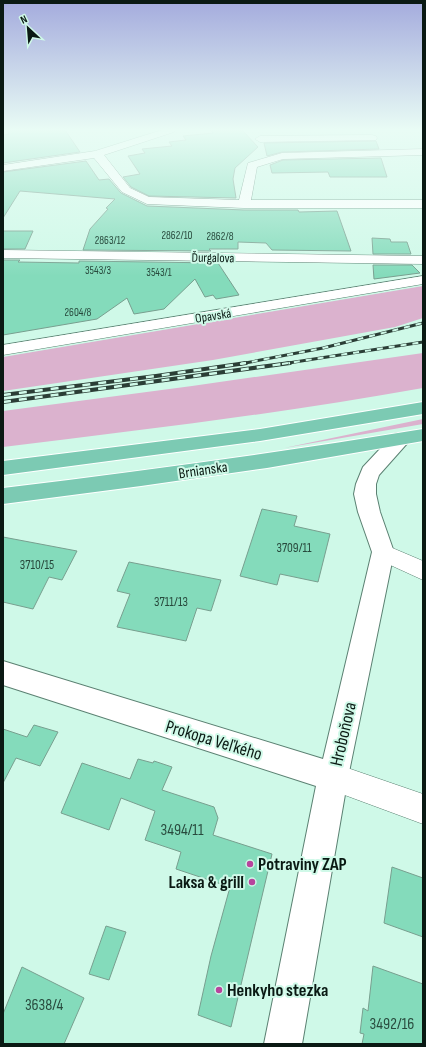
<svg xmlns="http://www.w3.org/2000/svg" width="426" height="1047" font-family="'Sofia Sans Condensed',sans-serif">
	<style>
		.green { fill: #dbb2ce }
		.building { fill: #84dbbb; stroke: #789f8f }
		.lines { fill: none; stroke-linecap: round; stroke-linejoin: round }
		.street-casing { stroke: #5b8172; stroke-width: 1 }
		.secondary-casing { stroke: #5b8172; stroke-width: 2 }
		.primary-casing { stroke: #fff; stroke-width: 2 }
		.street { fill: #fff; fill-rule: evenodd }
		.secondary { fill: #fff; fill-rule: evenodd }
		.primary { fill: #7ccab3; fill-rule: evenodd }
		.rail-far1-casing { stroke: #2b3e36; stroke-width: 3 }
		.rail-casing { stroke: #2b3e36; stroke-width: 4 }
		.rail-far1 { stroke: #cff9e8; stroke-width: 2; stroke-dasharray: 6; stroke-linecap: butt }
		.rail { stroke: #cff9e8; stroke-width: 2.5; stroke-dasharray: 8; stroke-linecap: butt }
		.poi-dot { fill: #b7449d; stroke: #cff9e8; stroke-width: 1.5 }
		.labels { text-anchor: middle; stroke-width: 4; stroke-linejoin: round; paint-order: stroke }
		.far-number-label { font-size: 11px; fill: #284a3d }
		.far-street-label { font-size: 13px; fill: #0a1913; stroke: #cff9e8 }
		.number-label { font-size: 13px; fill: #284a3d }
		.street-label { font-size: 15px; fill: #0a1913; stroke: #cff9e8 }
		.near-number-label { font-size: 16px; fill: #284a3d }
		.near-street-label { font-size: 18px; fill: #0a1913; stroke: #cff9e8 }
		.near-poi-label { font-size: 18px; font-weight: bold; fill: #0a1913; stroke: #cff9e8; text-anchor: start }
	</style>
	<rect width="100%" height="100%" fill="#cff9e8"/>
	<path class="green" d="M423,286v32l-28,9 -182,33 -210,31v-34z
		M423,353v35c-139,25 -280,42 -420,59v-36l189,-25z
		M423,419v5l-139,24z"/>
	<path class="building" d="M7,130h58l15,22 -77,11v-28l6,-1z
		M211,130h31l16,17 -23,21 -2,11 3,19 -87,-2 -18,-9 -8,-10 17,-3 -12,-18 17,-3 -3,-4 30,-3 -3,-4 17,-2 -3,-4 30,-3z
		M376,141l3,8 -97,3 -15,4 -3,-13z
		M381,158l6,19h-57l-2,-5 -56,1 -2,-8 13,-5z
		M86,161l13,19 10,-1 12,14 26,13 97,4h54l1,2 38,-1 14,40 -79,-1 -6,-7 -28,-1v7h-29l2,2 -128,-1 7,-21 18,-20 -2,-1 9,-9 -95,-8 -17,27v-46z
		M3,231h30l-8,18h-22z
		M372,238l18,1 1,3h16l4,12h-38z
		M3,260h17l-2,2 61,1v-2l139,2 21,32 -23,4 -3,-4 -8,2 -10,-18 -31,30 -30,5 -7,-16 -30,21 -94,16z
		M373,265h39l8,8 -46,6z
		M262,509l35,7 -3,10 36,8 -12,48 -38,-8 -3,11 -37,-9z
		M3,537l74,14 -15,29 -13,-3 -16,32 -30,-7z
		M129,562l92,18 -10,31 -14,-3 -11,33 -69,-14 13,-33 -13,-3z
		M34,725l24,7 -18,34 -24,-8 -13,25v-54l24,8z
		M138,759l15,4 1,-2 18,6 -10,23 52,17 4,11 -5,17 59,19 -41,173 -33,-12 13,-59 19,-69 -54,-18 5,-17 -36,-12 10,-29 -34,-13 -12,32 -48,-17 21,-50 48,16z
		M392,867l31,11v59l-39,-14z
		M106,926l20,6 -17,48 -20,-6z
		M373,966l50,18v60h-61l2,-10 -4,-1 3,-25 5,3z
		M22,967l62,31 -20,46h-61v-30z"/>
	<g class="lines">
		<g class="street-casing">
			<path id="street" d="M162,130h14l-2,2 -70,23 26,33 19,9 90,3 9,-37 34,-10 141,-4v6l-140,4 -26,8 -6,33h172v8h-179l-97,-4 -25,-12 -28,-34 -91,13v-6l92,-14z
				M372,135l4,1 1,2 -1,2 -116,2 -5,-3 5,-3z
				M3,250l420,6v8l-420,-6z
				M423,276v8l-420,71v-10z
				M383,544l40,17v19l-48,-22 -3,-6 3,-6z
				M333,763l90,31v30l-100,-37 -4,-10 4,-10z"/>
		</g>
		<g class="secondary-casing">
			<path id="secondary" d="M401,433l7,1 3,5 -32,36 -3,9v10l4,18 14,40 -46,225 -46,267h-38l52,-258 -313,-101v-24l320,98 49,-207 -14,-40 -4,-18 2,-10 7,-17 31,-33z"/>
		</g>
		<g class="primary-casing">
			<path id="primary" d="M423,402v12l-163,27 -257,34v-14l257,-32z
				M423,429v12l-156,27 -126,18 -138,18v-16c141,-17 280,-36 420,-59z"/>
		</g>
		<use href="#street" class="street"/>
		<use href="#secondary" class="secondary"/>
		<use href="#primary" class="primary"/>
		<g class="rail-far1-casing">
			<path id="rail-far1" d="M240,364l83,-16 100,-25
				M282,364l141,-22"/>
		</g>
		<g class="rail-casing">
			<path id="rail" d="M3,395l153,-19 90,-13
				M3,402l287,-39"/>
		</g>
		<use href="#rail-far1" class="rail-far1"/>
		<use href="#rail" class="rail"/>
	</g>
	<linearGradient id="sky" x2="0" y2="1"><stop stop-color="#a4abdd"/><stop offset="0.47" stop-color="#e9fcf5"/><stop offset="1" stop-color="#e9fcf5" stop-opacity="0"/></linearGradient>
	<rect width="426" height="276" fill="url(#sky)"/>
	<g class="poi-dot">
		<circle cx="250" cy="864" r="4"/>
		<circle cx="252" cy="882" r="4"/>
		<circle cx="219" cy="990" r="4"/>
	</g>
	<g class="labels">
		<g class="far-number-label">
			<text x="177" y="239">2862/10</text>
			<text x="220" y="240">2862/8</text>
			<text x="110" y="244">2863/12</text>
			<text x="98" y="274">3543/3</text>
			<text x="159" y="276">3543/1</text>
			<text x="78" y="316">2604/8</text>
		</g>
		<g class="far-street-label">
			<text transform="translate(213 257) rotate(1)" y="5">Ďurgalova</text>
			<text transform="translate(213 315) rotate(-9)" y="5">Opavská</text>
		</g>
		<g class="number-label">
			<text x="294" y="552">3709/11</text>
			<text x="37" y="569">3710/15</text>
			<text x="171" y="606">3711/13</text>
		</g>
		<g class="street-label">
			<text transform="translate(203 470) rotate(-8)" y="5">Brnianska</text>
		</g>
		<g class="near-number-label">
			<text x="182" y="835">3494/11</text>
			<text x="44" y="1010">3638/4</text>
			<text x="392" y="1029">3492/16</text>
		</g>
		<g class="near-street-label">
			<text transform="translate(343 734) rotate(-77)" y="6">Hroboňova</text>
			<text transform="translate(214 740) rotate(17)" y="6">Prokopa Veľkého</text>
		</g>
		<g class="near-poi-label">
			<text x="258" y="870">Potraviny ZAP</text>
			<text x="244" y="888" text-anchor="end">Laksa &amp; grill</text>
			<text x="227" y="996">Henkyho stezka</text>
		</g>
	</g>
	<rect width="426" height="1047" fill="none" stroke="#0a1913" stroke-width="8"/>
	<g transform="translate(28 28) rotate(334)" stroke="#cff9e8" stroke-width="3" paint-order="stroke">
	<path d="M0-3L7 15L0 10L-7 15Z" fill="#0a1913"/>
	<text y="-6" font-size="11" font-weight="bold" text-anchor="middle" fill="#0a1913">N</text>
	</g>
</svg>
